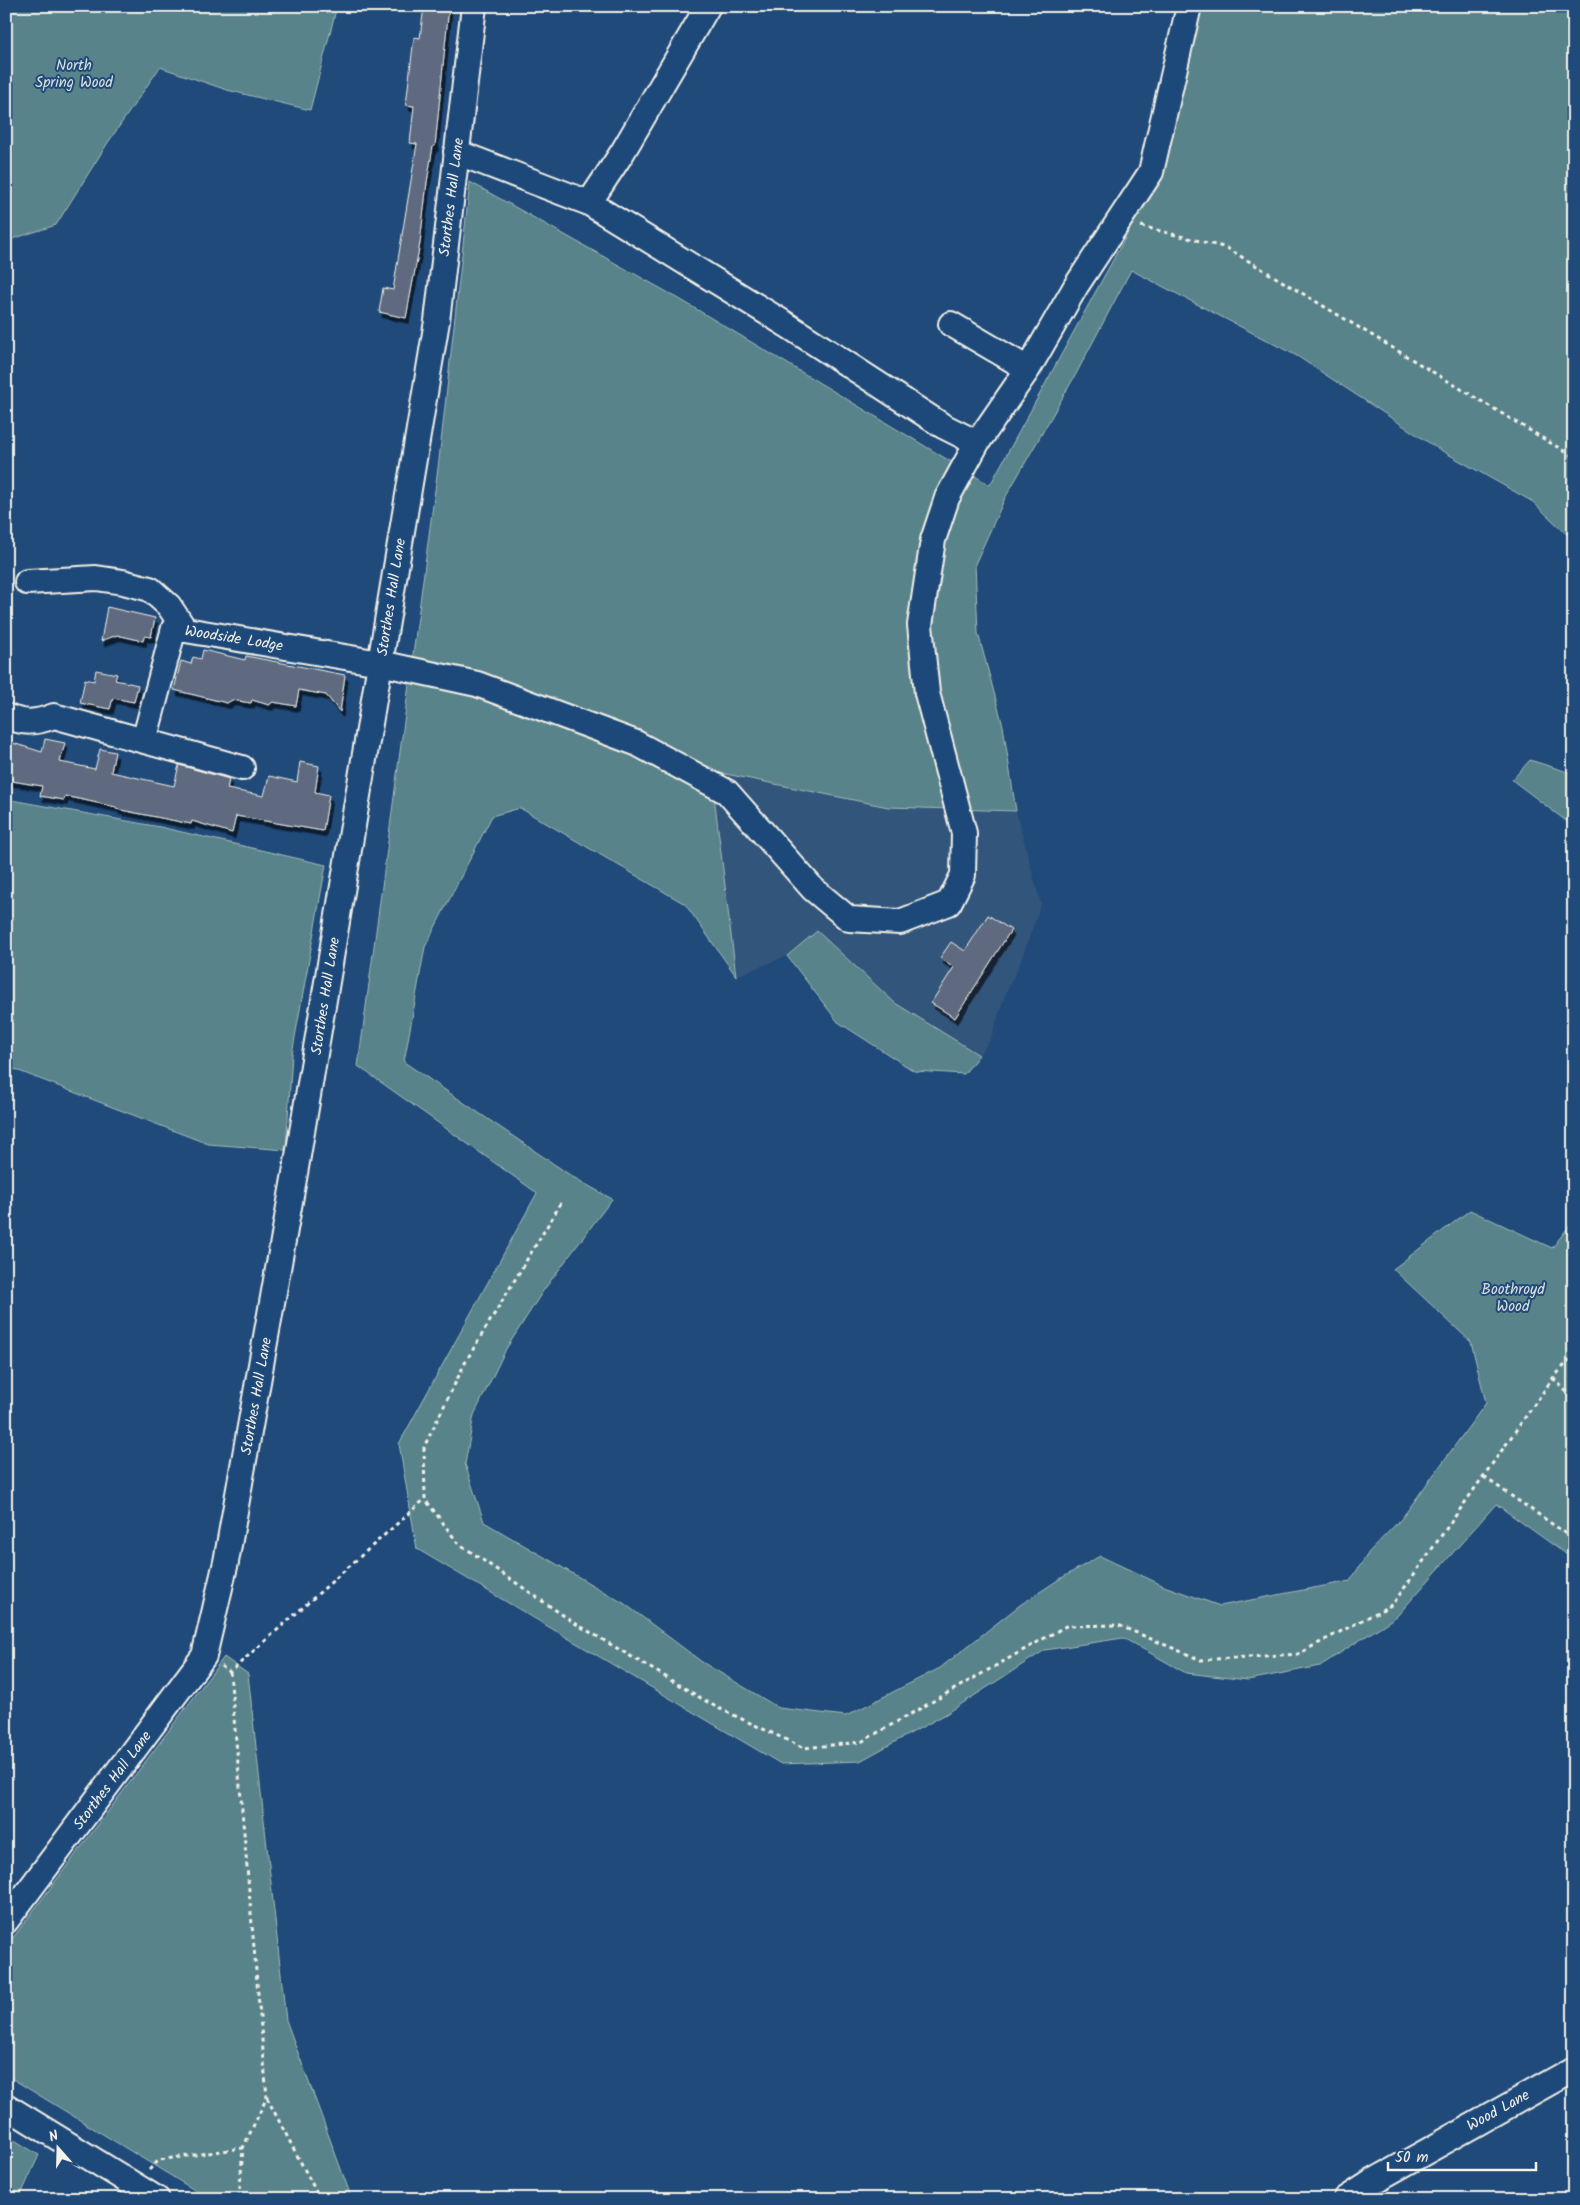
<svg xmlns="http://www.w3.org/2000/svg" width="1580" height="2205" font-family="Kalam,sans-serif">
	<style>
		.built { fill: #32547c }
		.green { fill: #59838a; stroke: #a6bab9 }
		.building { fill: #5f6a80; stroke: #f4f1e8; filter: url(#shadow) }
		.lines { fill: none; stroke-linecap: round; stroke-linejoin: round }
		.minor-casing { stroke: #f4f1e8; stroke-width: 28 }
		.path { stroke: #f4f1e8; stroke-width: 3; stroke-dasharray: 4 4; stroke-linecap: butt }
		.minor { stroke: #1f4a7a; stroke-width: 24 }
		.labels { text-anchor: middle; stroke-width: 4; stroke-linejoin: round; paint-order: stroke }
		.park-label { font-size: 15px; fill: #dde0da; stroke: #1f4a7a }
		.street-label { font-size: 15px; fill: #f4f1e8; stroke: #1f4a7a }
	</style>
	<defs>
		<filter id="shadow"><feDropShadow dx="3" dy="5.5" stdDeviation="0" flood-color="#0009"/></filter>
	</defs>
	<rect width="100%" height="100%" fill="#1f4a7a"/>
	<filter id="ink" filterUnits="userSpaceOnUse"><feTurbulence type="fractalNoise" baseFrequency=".02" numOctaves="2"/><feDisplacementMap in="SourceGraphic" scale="10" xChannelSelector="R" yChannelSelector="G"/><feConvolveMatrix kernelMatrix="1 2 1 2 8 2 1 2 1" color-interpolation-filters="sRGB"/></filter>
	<g filter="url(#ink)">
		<path class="built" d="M710,771l178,36 128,4 25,93 -20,57 -15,32 -15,46 -12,16 -84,-52 -78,-72 -30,25 -51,20z"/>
		<path class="green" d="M6,6h331l-27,104 -83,-20 -67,-23 -53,77 -51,81 -50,16z
			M1189,6h385v535l-41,-39 -96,-54 -140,-92 -166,-86 -55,104 -71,124 -30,66 3,69 25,93 13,85 -128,-4 -177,-36 25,205 -51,-72 -165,-96 -28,8 -67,131 -21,115 169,115 39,22 -69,92 -37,58 -32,66 -9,49 19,58 141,82 77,58 77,46 67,8 94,-48 80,-63 38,-25 42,-24 64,30 56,20 130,-25 19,-29 33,-34 84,-115 -15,-61 -78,-73 77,-59 82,38 22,-28v340l-78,-56 -99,112 -77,50 -72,14 -62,-7 -63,-35 -78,12 -99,64 -86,47 -79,3 -364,-215 -18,-105 138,-251 -179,-127 81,-606 31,-278 206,115 314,188 170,-311z
			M1530,760l44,14v53l-62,-47z
			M6,799l154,28 166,38 -34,189 -6,96 -78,-6 -202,-78z
			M817,931l78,72 84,52 -15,19 -50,-3 -76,-49 -51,-66z
			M224,1657l24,17 38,346 66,179h-143l-203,-124v-128z
			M6,2135l33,20 -20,44h-13z"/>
		<path class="building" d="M424,6h25l-14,140h-2l-6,36 -7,61 -14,75 -27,-6 4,-24 10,2 24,-146 -7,-1 4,-37 -8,-1 8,-68 6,1z
			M107,607l48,11 -4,19 -7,-1 -1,5 -26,-6 -16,6z
			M203,650l42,10 1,-4 99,19 -5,37 -14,-17 -27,-5 -3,16 -23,-4 -4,3 -17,-5 -1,3 -19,-3 -5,3 -53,-13 7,-29 10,3 2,-7 8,2z
			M96,670l21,4 -2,6 23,5 -4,17 -21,-4 -3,11 -30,-6 5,-24 9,2z
			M45,739l20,4 -5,19 35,7 5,-20 15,3 -4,20 63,14 5,-21 50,14 -2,10 37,7 5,-20 28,6 3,-20 19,4 -4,26 14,3 -6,36 -87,-15 -4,17 -40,-12 -1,3 -75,-15v-2l-51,-11 -1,4 -24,-4 2,-10 -36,-6v-39l36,11z
			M988,915l23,15 -56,88 -24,-15 23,-36 -14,-9 11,-16 14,9z"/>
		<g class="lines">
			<g class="minor-casing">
				<path id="minor" d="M456,152l133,51 198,122 156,101 34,17 51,-74 48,-83 75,-114 38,-166
					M589,203l33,-50 86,-147
					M951,324l77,45
					M27,582l69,-4 27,4 27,7 19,17 16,24
					M6,716c18,8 30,7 48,0l188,52
					M144,741l30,-113 206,35 97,21 159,59 91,49 86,97 36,30 51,3 49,-19 14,-28 1,-42 -37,-140 -7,-68 13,-85 14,-42 30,-55
					M6,1921l198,-265 22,-94 71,-400 140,-841 37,-315
					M6,2106l151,93
					M1346,2199l26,-17 202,-113"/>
			</g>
			<path class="path" d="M1141,226l86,22 347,209
				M561,1203l-95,158 -42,86 1,52 33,44 115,79 143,85 88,41 57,-6 205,-116 52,-1 83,35 97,-6 95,-50 160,-226 21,-23
				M1553,1378l21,21
				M1484,1477l90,62
				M221,1666l9,6 195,-173
				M230,1672l37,425 -24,51 -4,51
				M267,2098l53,101
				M149,2170l10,-10 84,-12"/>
			<use href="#minor" class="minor"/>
		</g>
	</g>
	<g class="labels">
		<g class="park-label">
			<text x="74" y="70">North<tspan x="74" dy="17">Spring Wood</tspan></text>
			<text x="1513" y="1294">Boothroyd<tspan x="1513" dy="17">Wood</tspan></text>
		</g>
		<g class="street-label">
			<text transform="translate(451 197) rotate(-83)" y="5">Storthes Hall Lane</text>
			<text transform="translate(391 597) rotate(-81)" y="5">Storthes Hall Lane</text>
			<text transform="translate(234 638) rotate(9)" y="5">Woodside Lodge</text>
			<text transform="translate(325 996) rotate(-81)" y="5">Storthes Hall Lane</text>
			<text transform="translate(256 1396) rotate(-80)" y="5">Storthes Hall Lane</text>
			<text transform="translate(112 1780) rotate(-53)" y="5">Storthes Hall Lane</text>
			<text transform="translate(1498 2110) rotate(-29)" y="5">Wood Lane</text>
		</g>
	</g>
	<rect width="1580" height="2205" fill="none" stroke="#1f4a7a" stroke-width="25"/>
	<rect x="12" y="12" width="1555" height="2180" fill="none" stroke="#f4f1e8" stroke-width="2" filter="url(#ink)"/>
	<g transform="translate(58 2148) rotate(340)" stroke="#1f4a7a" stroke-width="4" paint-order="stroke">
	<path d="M0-4L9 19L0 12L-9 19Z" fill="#f4f1e8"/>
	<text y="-8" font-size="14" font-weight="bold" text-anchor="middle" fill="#f4f1e8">N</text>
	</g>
	<path d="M1388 2162v8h148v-8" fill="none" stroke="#f4f1e8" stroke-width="2.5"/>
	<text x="1395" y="2162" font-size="15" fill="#f4f1e8" stroke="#1f4a7a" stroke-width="4" paint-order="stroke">50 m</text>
</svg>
